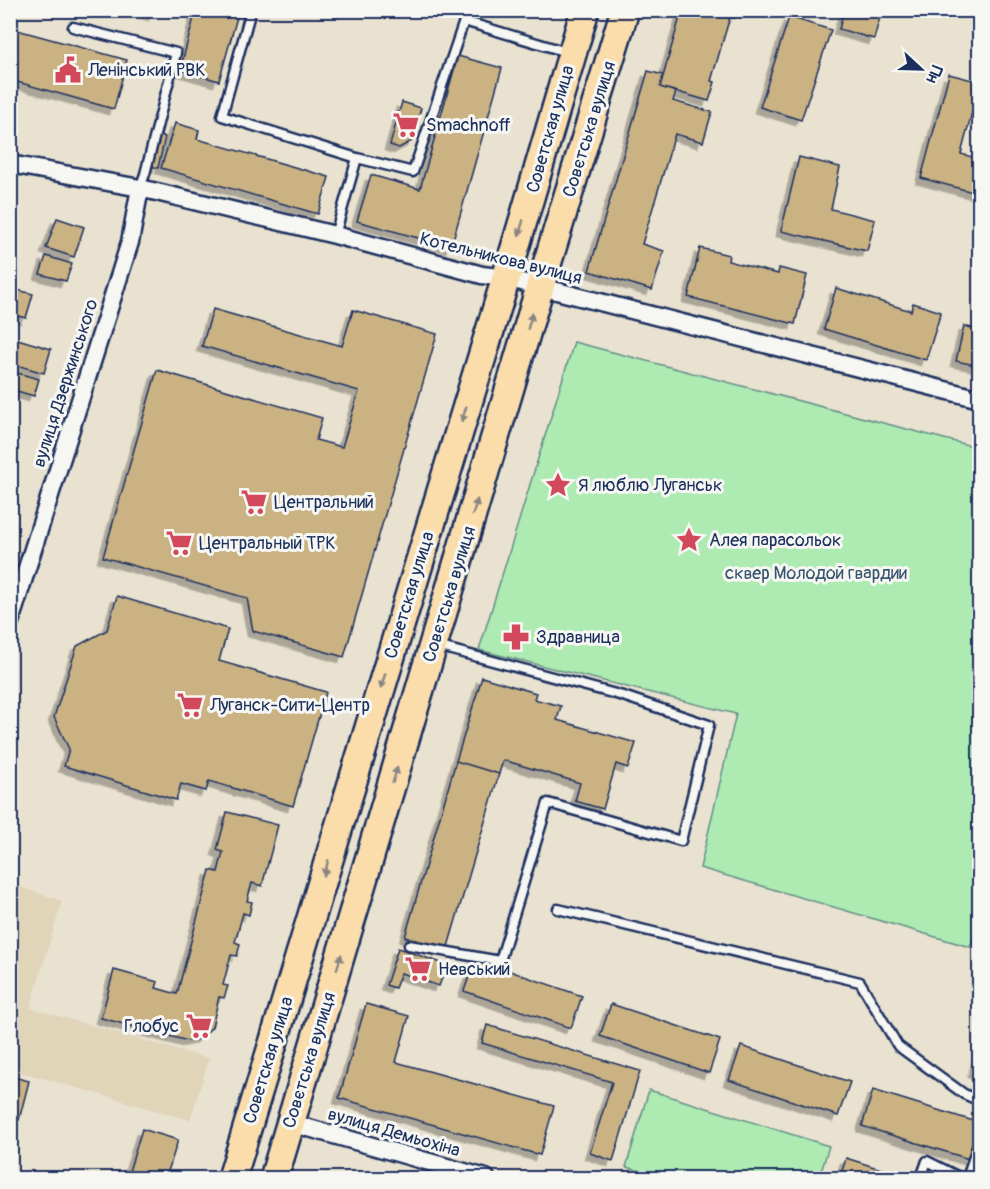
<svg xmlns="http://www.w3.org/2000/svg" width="990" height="1189" font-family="Pangolin,sans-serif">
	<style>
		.built { fill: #e0d4b9 }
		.green { fill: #adebb2; stroke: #648d88; stroke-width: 1.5 }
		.building { fill: #cab282; stroke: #1b2f5e; stroke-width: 1.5; filter: url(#shadow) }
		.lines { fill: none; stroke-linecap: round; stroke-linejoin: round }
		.lane-casing { stroke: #1b2f5e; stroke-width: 13 }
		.street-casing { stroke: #1b2f5e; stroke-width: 21 }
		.primary-casing { stroke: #1b2f5e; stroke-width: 32 }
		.lane { stroke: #f6f6f2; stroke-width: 8 }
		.street { stroke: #f6f6f2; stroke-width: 16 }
		.primary { stroke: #faddab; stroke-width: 27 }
		.oneway { fill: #8a8684 }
		.labels { text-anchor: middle; stroke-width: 6; stroke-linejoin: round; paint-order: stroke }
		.poi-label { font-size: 18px; fill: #1b2f5e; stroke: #f6f6f2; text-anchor: start }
		.street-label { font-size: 18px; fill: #1b2f5e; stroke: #f6f6f2 }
		.park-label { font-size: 18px; fill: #38556f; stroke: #f6f6f2 }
	</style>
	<defs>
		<filter id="shadow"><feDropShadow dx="-5.5" dy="5.5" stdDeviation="0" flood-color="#0004"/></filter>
	</defs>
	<rect width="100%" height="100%" fill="#e9e2d0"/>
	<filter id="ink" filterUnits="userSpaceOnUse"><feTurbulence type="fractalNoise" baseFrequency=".0167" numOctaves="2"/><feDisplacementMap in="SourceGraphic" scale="12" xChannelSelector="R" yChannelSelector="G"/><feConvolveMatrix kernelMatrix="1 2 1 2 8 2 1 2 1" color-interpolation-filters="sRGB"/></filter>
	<g filter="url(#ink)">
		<path class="built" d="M11,884l51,17 -32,107 179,51 -19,61 -179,-51z"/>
		<path class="green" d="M574,342l405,106 1,474 -10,25 -270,-79 36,-154 -257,-64z
			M649,1090l180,56 -10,32h-156l-37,-11z"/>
		<path class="building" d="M138,10h17l-1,5z
			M196,10h43l-20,71 -39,-11z
			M682,10h55l-3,8 -4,-1 -19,64 4,1 -6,19 -49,-14z
			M844,10h38l-8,29 -35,-10z
			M789,17l42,13 -30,90 -41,-13z
			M10,28l117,32 -13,49 -104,-29z
			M458,56l44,12 -51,179 -94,-26 14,-46 49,14z
			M648,71l15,4 -3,12 16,5 -3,9 39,11 -9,30 -28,-8 -33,110 22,7 -12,39 -63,-19z
			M949,74l31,8 -19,72 19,5v35l-59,-16z
			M402,102l19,6 -9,33 -13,7 -9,-3z
			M175,123l24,7 -2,9 132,38 -11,37 -157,-46z
			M160,135l5,2 -7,31 -7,-2z
			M799,157l41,10 -9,42 44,11 -8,31 -86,-20z
			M57,218l27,9 -10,30 -28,-9z
			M700,248l29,7 -1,6 50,13 1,-6 28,7 -12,49 -107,-27z
			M46,256l26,8 -6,17 -26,-7z
			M10,288l23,6 -7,24 -16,-4z
			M836,288l75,23 2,-8 28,9 -15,48 -102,-31z
			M213,309l129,37 11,-36 84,24 -93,323 -91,-26 -6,-33 -144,-41 54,-187 165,48 -6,22 26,7 17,-56 -157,-45z
			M964,326l16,4v36l-24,-5z
			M11,337l40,12 -7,24 -34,-10z
			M10,371l29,8 -5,17 -24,-7z
			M117,596l111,33 -9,32 107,31 -33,114 -84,-25 -3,10 -25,-7 -5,16 -112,-34 5,-17 -15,-32 23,-71 30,-16z
			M482,677l54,16 -2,6 27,7 -4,14 79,23 -8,25 -12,-4 -13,45 -28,-8 5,-18 -77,-23 -4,14 -43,-13z
			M456,761l43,13 -52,176 -42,-13z
			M227,812l51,13 -16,61 -10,-3 -5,18 5,1 -3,13 -6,-2 -8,29 5,2 -3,12 -6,-1 -8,30 5,1 -4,12 -5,-1 -7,30 -11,11 -13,3 -87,-23 13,-48 44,12 -2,6 21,6 33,-124 8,2 5,-20 -6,-2z
			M398,948l49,17 -8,21 -38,-13 -6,15 -9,-3z
			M475,959l107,37 -11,32 -107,-37z
			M366,1004l43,12 -13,46 158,44 -14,49 -201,-57z
			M611,1004l109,36 -11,33 -109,-37z
			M487,1025l153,46 -27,90 -23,-8 22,-71 -130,-39z
			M741,1046l109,36 -12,34 -109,-36z
			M980,1049v25l-7,-2z
			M10,1076l19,5 -10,39 -9,-2z
			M873,1090l107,33 -11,36 -107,-33z
			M142,1129l36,11 -12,38h-39z
			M846,1158l60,19v1h-66z"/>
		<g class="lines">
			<g class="lane-casing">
				<path id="lane" d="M251,10l-29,106 135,42 56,14 51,-151 106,32
					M73,27l103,26 -31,121 -5,14
					M335,235l22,-77
					M558,909l302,73 38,64 66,48 16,7
					M409,945l91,16 48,-158 133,38 28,-116 -86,-29 -186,-50
					M921,1178l6,-17 34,17
					M967,1178l13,-40"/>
			</g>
			<g class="street-casing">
				<path id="street" d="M10,164l130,24 195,47 147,40 24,3 474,121
					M10,622l120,-380 10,-54
					M291,1123l195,55"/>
			</g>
			<g class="primary-casing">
				<path id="primary" d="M232,1178l281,-923 72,-245
					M274,1178l266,-891 85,-277"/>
			</g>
			<use href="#lane" class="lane"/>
			<use href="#street" class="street"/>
			<use href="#primary" class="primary"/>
		</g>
		<defs><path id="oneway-solid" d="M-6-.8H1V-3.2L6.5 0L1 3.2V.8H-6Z" transform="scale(1.5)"/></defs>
		<g class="oneway">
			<use href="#oneway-solid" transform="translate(521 228) rotate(106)"/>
			<use href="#oneway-solid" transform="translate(530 321) rotate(-74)"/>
			<use href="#oneway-solid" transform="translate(464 414) rotate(107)"/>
			<use href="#oneway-solid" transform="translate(475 507) rotate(-73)"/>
			<use href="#oneway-solid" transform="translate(383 681) rotate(107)"/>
			<use href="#oneway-solid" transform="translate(395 775) rotate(-73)"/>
			<use href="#oneway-solid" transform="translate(326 868) rotate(107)"/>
			<use href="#oneway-solid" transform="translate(339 962) rotate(-73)"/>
		</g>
	</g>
	<defs>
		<g id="civic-bare" transform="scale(2.07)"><path d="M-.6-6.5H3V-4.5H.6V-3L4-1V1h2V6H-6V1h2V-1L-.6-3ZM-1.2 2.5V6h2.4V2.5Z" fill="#d1495b" stroke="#f6f6f2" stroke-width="2.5" paint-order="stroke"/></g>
		<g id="supermarket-bare" transform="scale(2.07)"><path d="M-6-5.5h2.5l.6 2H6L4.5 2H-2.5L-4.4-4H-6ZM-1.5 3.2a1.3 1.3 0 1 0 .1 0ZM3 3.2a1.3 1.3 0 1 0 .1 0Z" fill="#d1495b" stroke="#f6f6f2" stroke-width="2.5" paint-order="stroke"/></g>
		<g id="sight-bare" transform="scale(2.07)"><path d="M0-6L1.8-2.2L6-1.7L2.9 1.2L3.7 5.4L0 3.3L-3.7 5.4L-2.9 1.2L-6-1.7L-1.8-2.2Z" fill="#d1495b" stroke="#f6f6f2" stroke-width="2.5" paint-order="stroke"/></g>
		<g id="pharmacy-bare" transform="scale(2.07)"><path d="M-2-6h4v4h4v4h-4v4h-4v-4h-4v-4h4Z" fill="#d1495b" stroke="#f6f6f2" stroke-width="2.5" paint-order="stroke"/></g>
	</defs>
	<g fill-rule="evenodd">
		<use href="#civic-bare" x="68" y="70"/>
		<use href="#supermarket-bare" x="406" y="125"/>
		<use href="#sight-bare" x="558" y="485"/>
		<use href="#supermarket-bare" x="254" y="502"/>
		<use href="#sight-bare" x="689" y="540"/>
		<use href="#supermarket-bare" x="179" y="543"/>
		<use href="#pharmacy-bare" x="516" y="637"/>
		<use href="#supermarket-bare" x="190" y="705"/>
		<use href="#supermarket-bare" x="418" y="969"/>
		<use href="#supermarket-bare" x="199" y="1026"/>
	</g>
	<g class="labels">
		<g class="poi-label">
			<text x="88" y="76">Ленінський РВК</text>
			<text x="426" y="131">Smachnoff</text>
			<text x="578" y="491">Я люблю Луганськ</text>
			<text x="274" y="508">Центральний</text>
			<text x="709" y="546">Алея парасольок</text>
			<text x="199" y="549">Центральный ТРК</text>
			<text x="536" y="643">Здравница</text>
			<text x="210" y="711">Луганск-Сити-Центр</text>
			<text x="438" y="975">Невський</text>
			<text x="179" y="1032" text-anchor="end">Глобус</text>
		</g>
		<g class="street-label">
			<text transform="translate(550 129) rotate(-74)" y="6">Советская улица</text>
			<text transform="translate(589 129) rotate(-73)" y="6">Совєтська вулиця</text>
			<text transform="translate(501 258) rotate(14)" y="6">Котельникова вулиця</text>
			<text transform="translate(65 383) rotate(-72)" y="6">вулиця Дзержинського</text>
			<text transform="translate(449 594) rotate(-73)" y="6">Совєтська вулиця</text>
			<text transform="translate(409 595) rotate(-73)" y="6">Советская улица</text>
			<text transform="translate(268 1060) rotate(-73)" y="6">Советская улица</text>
			<text transform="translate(309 1060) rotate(-73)" y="6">Совєтська вулиця</text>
			<text transform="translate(394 1132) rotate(16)" y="6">вулиця Демьохіна</text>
		</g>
		<g class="park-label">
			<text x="816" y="579">сквер Молодой гвардии</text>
		</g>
	</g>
	<rect width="990" height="1189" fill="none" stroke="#f6f6f2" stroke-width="36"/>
	<rect x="18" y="18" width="954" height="1153" fill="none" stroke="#1b2f5e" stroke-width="2" filter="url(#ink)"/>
	<g transform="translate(921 69) rotate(112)" stroke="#f6f6f2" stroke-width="4.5" paint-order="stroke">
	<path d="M0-4.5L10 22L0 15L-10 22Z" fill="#1b2f5e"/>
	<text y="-9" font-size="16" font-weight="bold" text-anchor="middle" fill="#1b2f5e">Пн</text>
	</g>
</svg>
